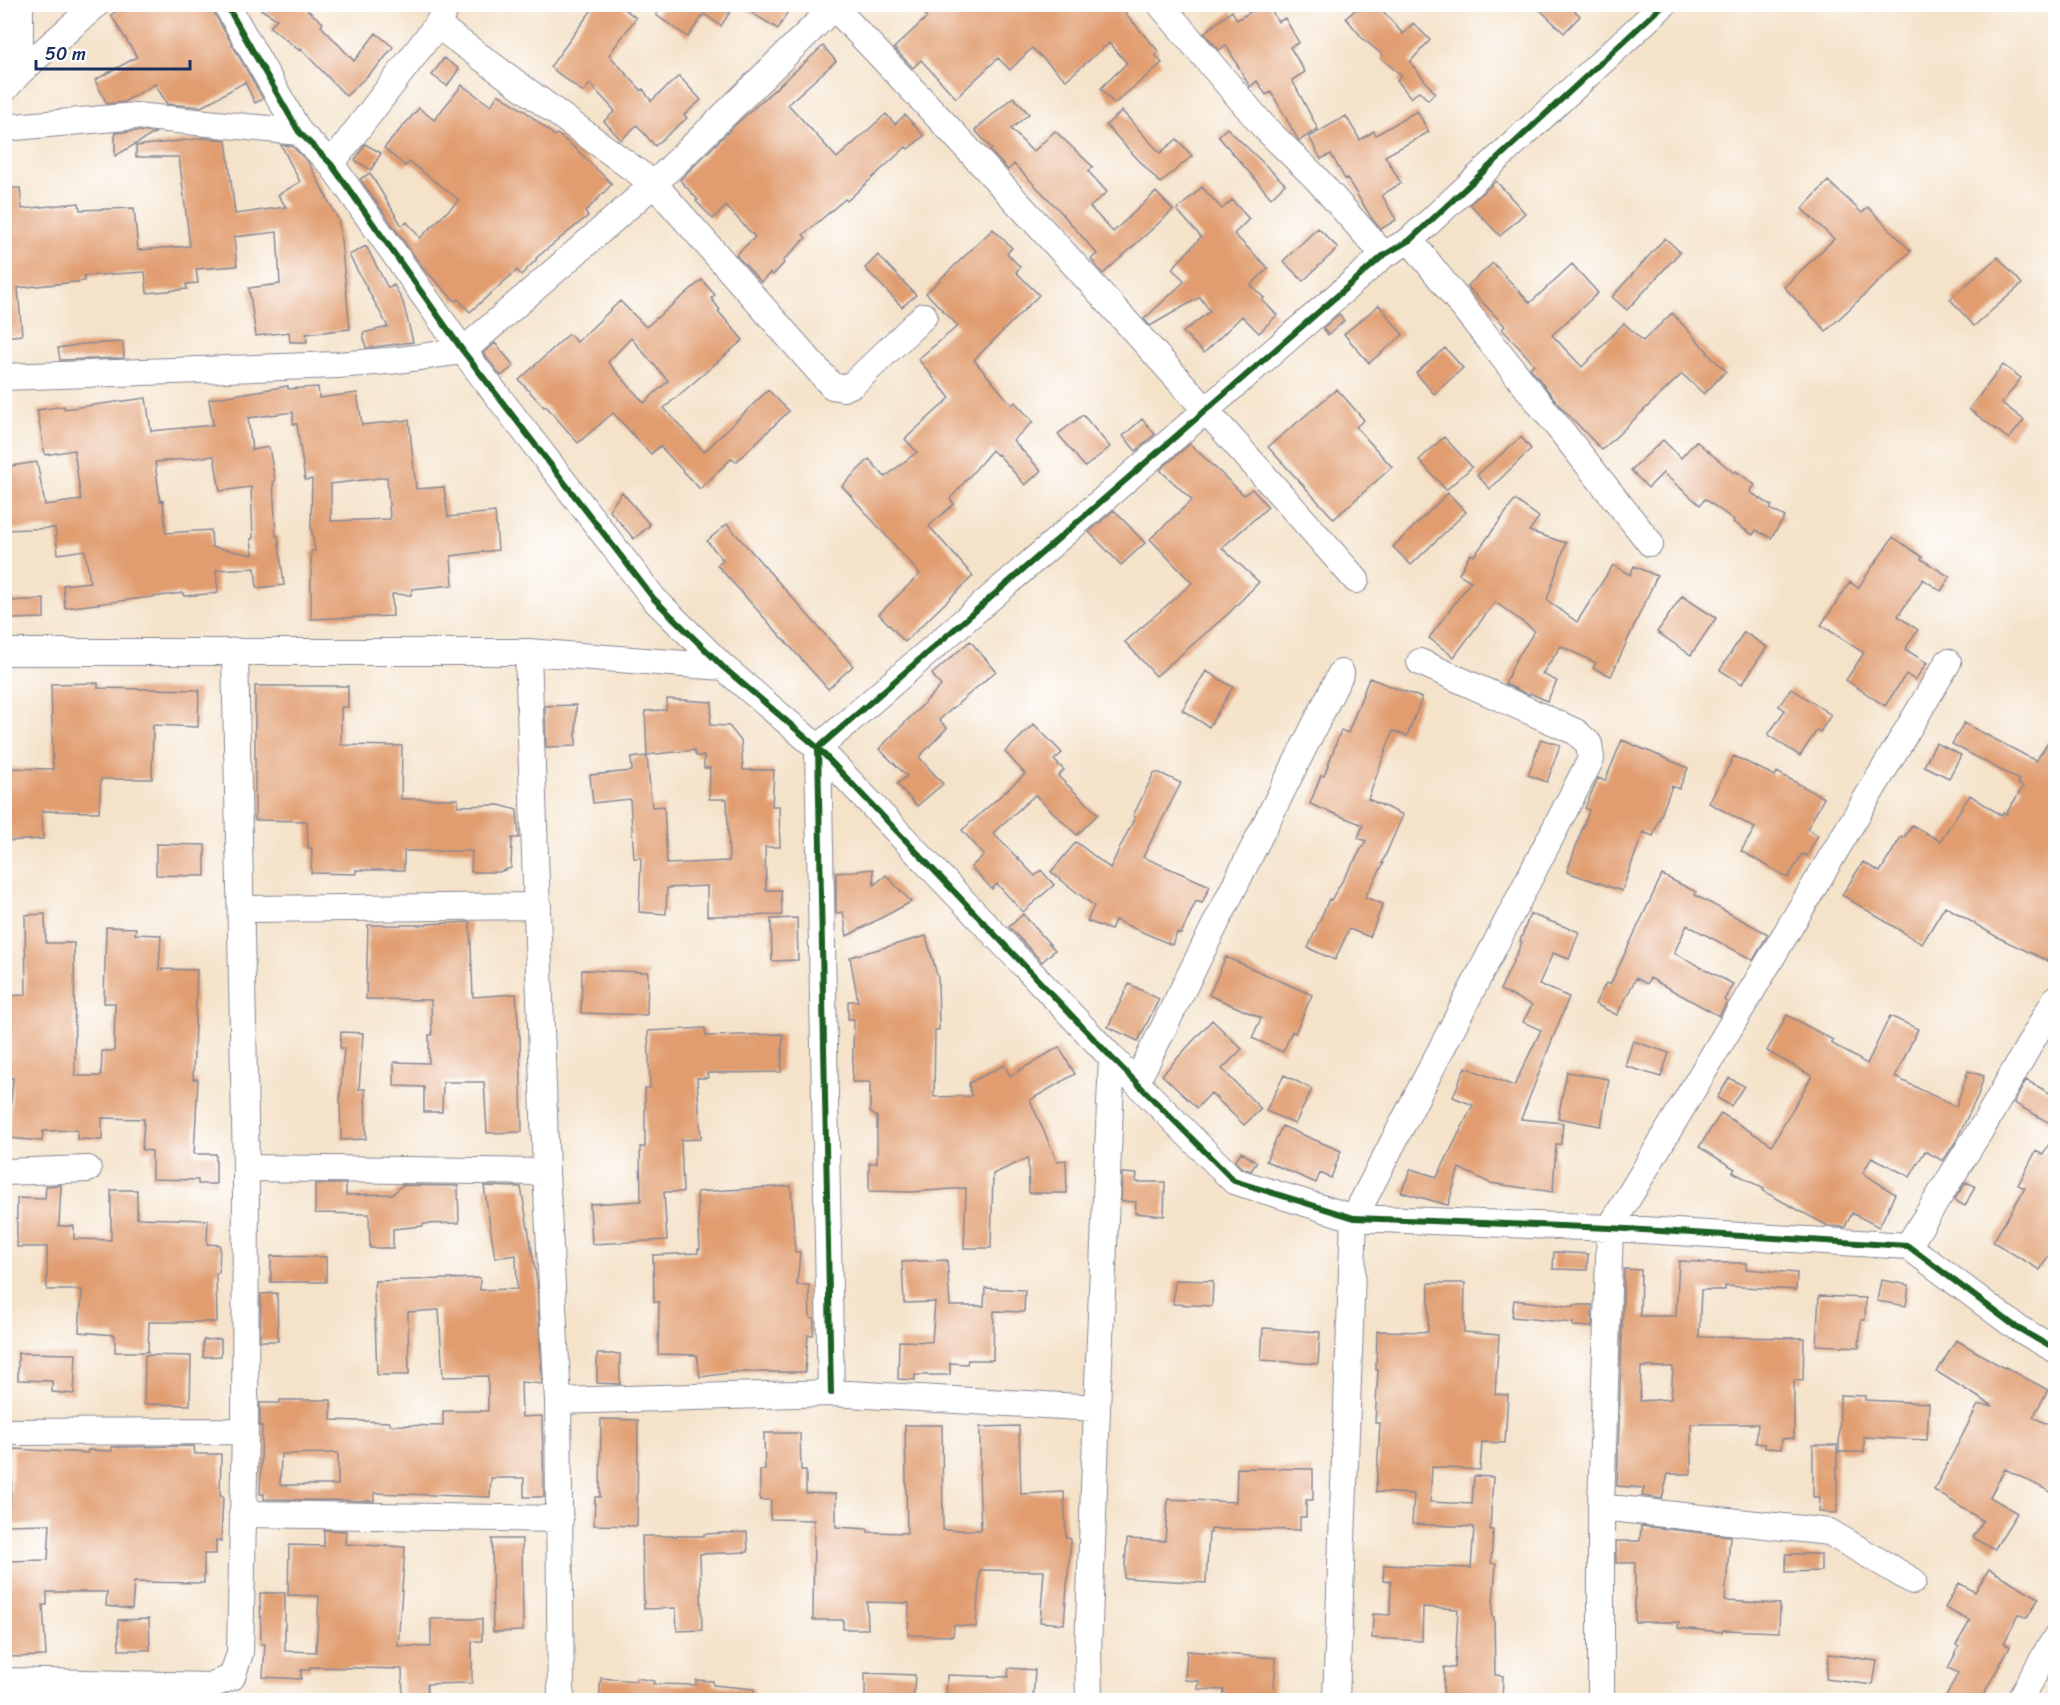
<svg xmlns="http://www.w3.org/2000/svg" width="2060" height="1705" font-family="Sriracha,sans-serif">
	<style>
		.building { fill: #e19d70; fill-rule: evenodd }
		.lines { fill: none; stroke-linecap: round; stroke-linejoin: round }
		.minor-casing { stroke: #888894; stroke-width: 28 }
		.minor { stroke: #fff; stroke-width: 26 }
		.cycleway-casing { stroke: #fff; stroke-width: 10 }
		.cycleway { stroke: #1b5e20; stroke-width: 6 }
	</style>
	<rect width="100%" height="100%" fill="#fff"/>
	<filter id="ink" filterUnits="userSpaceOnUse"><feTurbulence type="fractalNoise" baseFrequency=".0167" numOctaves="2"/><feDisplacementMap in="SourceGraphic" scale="12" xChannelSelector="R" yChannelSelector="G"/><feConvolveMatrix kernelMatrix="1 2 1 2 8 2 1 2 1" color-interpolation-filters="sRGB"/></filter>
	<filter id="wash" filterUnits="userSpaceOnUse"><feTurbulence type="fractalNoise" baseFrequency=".008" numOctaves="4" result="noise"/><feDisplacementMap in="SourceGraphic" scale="24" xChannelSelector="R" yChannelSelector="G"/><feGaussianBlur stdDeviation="1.35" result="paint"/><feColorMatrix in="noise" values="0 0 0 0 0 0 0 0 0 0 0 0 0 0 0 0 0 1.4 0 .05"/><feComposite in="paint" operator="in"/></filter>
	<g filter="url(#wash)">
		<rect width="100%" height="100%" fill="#f4e2c9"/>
		<g id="blocks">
			<path class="building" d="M127,4h84l2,7 50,88 -8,4 -10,-21 -44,25 -34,-3 -12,-20 -31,18 -17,2 -12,-24 42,-23 -26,-42z
				M252,4h48l23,19 -2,3 33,35 22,-28 17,14 -13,17 -34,32 -45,-47 -1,2 -30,-24 7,-8z
				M596,4h22l18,14 -27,37 32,35 2,-1 8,12 28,-25 22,24 -17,15 3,3 -32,28 -18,-21 -16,15 -17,-19 11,-10 -25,-27 -7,8 -33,-25z
				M664,4h71l-14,22 -17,-12 -16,23 -32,-22z
				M737,4h55l-14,25z
				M915,4h219l-9,9 34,39 -4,3 7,8 -48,41 -13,-16 26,-25 -18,-20 -43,37 -34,-32 -22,22 -12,-12 -42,40 -35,-38 -8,8 -19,-20 33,-31z
				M1264,4h4l10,18 7,-4 14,25 -9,4 15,25 -13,8 26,49 -19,12 -28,-49 -5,3 -9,-14 -7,6 -24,-42 -7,5 -15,-17 28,-22 5,9z
				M1362,4h15l26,30 10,-11 17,17 -20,22 25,31 -7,7 -9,-9 -8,7 -14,-18 5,-4 -21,-18 2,-3 -20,-16 -17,-21z
				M1534,4h34l12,12 -16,17z
				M823,46l13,15 -48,43 49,54 49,-44 9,10 10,-9 19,21 -16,13 -2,-2 -59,54 -2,-2 -42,36 3,3 -23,23 1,2 -11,12 -3,-2 -9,9 -25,-27 19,-18 -29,-31 -13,13 -17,-18 2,-1 -18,-20 54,-54z
				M444,58l15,11 -12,17 -15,-11z
				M462,85l29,21 7,-12 27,17 30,25 2,-2 18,14 37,36 -27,28 3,4 -52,42 1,1 -16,16 -4,-5 -47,42 -12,-13 -3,2 -32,-33 -63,-89 10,-6 32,53 5,-4 13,16 39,-38 -49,-38 -5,4 -21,-18 35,-40 15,12z
				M1013,97l16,17 -18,15 22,23 22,-21 38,36 -5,4 19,21 -17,15 23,25 43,-40 17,18 -70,64 -12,-15 6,-5 -37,-43 -46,-47 -6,6 -18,-19 2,-2 -17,-19z
				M1122,111l38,42 17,-14 15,17 -32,27 -54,-58z
				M1417,111l12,21 -44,24 16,27 -19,12 14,25 -15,9 -9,-10 -25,-41 -2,1 -14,-25 -10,5 -12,-22 37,-21 14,24 14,-9 2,4z
				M1227,128l58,56 -14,14 -53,-62z
				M136,131l19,2 -40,23v-23z
				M205,138l21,2 9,74 51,-7 -8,-12 22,-13 -19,-37 11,1 16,16 31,59 11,108 -44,5 1,8h-17l-1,-10 -33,4 -7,-48 31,-4 -3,-52 -43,5 3,29 -41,3 2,14 -12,1 1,5 -40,4 -2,-21 -61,4v5l-66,7 4,47 -18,2v-149h16l2,21 57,-6 1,7 54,-2 4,42 52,-4 -11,-89h-43v-11z
				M365,144l16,9 -10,17 -16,-10z
				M1496,181l29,32 -25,23 -30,-32z
				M1828,181l34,32 6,-6 43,44 -85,80 -42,-44 50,-48 -32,-30z
				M1202,187l20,22 10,-9 17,19 -15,15 34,34 -17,17 13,13 -2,2 15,15 -18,18 -17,-17 -38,37 -21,-21 27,-21 -10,-14 -50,29 -6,-7 41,-38 -13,-12 29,-32 -24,-27z
				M1318,228l20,20 -35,33 -20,-20z
				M993,229l19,19 -5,5 13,14 -4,5 23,23 -65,65 38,45 3,-3 18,20 -20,18 28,31 -16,14 -27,-31 -1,1 -5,-5 -42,49 4,5 -25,22 44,50 -68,66 -26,-28 41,-40 -78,-88 27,-27 16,18 32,-25 -12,-13 45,-41 -32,-39 40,-33 -32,-33z
				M1665,238l15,14 -53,58 -15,-13z
				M366,246l22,42 6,-3 9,17 10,40 -47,6 -3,-15 25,-6 -39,-72z
				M878,255l38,40 -14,12 -37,-39z
				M1998,257l24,27 -48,42 -24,-27z
				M1493,263l37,40 42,-39 26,29 -46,42 30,32 42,-44 19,18 29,-28 36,39 -1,1 19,18 -22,23 -22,-20 -80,76 -41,-43 -31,-39 4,-4 -32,-35 3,-3 -38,-40z
				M702,280l13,15 -4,3 9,12 -2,1 25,29 -79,68 40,44 64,-62 21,21 -53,51 -4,-4 -32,31 -40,-43 -9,8 -38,-41 -35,30 -32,-37 -2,1 -25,-27 50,-46 8,8 43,-41 26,26zM631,338l37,43 -24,22 -36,-41z
				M1379,305l24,30 -34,28 -25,-29z
				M1339,314l5,7 -16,14 -5,-7z
				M123,342l1,16 -64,2 -2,-12 26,-4z
				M495,343l19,23 -13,10 -18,-23z
				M1445,348l18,20 -29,26 -18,-21z
				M2003,365l18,13 -19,25 22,17 -15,19 -40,-30z
				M288,386v3l30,-2 1,11 38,-5 5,32 47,-5 7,69 28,-2 4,30 47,-5 3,38 -47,6 2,29 -41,4 -1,6 -19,-1 1,22 -82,3v-68h4l-4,-25 1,-47 -7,1 -8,-56h-4v-12l-45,6 4,32 17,-3 6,34h-2l3,55h2l6,49 -27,3 -2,-20 -39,2 2,23 -34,3 -1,-3 -118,15 -2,-23 27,-3 -5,-32 -27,4 -3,-26 -49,2 -2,-63 33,-5 8,43 36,-5 -7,-50 -29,5 -8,-45 27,-4v3l82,-11 5,33 62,-6 -4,-26zM214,456l6,35 31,-4 2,51 -2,1 2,16 -41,-8 -1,-17 -45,3 -3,-33 -3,1 -5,-39zM387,477l3,42 -59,2v-37z
				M1337,389l27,31 -8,7 36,40 -58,52 -66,-72z
				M1083,415l27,32 -25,20 -27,-33z
				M1142,419l13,15 -19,17 -13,-15z
				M1444,437l28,30 -26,23 -27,-30z
				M1521,437l10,12 -41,40 -13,-14z
				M1663,440l18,18 15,-17 38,32 2,-2 19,14 -5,7 22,14 -2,3 15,8 -14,21 -15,-8 -3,5 -20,-13 1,-2 -29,-21 -5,6 -37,-32 -15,15 -17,-18z
				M1190,444l54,51 8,-6 16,18 -46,41 37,34 -30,31 -73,63 -31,-34 67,-59 -42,-44 42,-39 -32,-30z
				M622,492l28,33 -16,14 -25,-29z
				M1448,493l18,19 -55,53 -18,-18z
				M1515,500l24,17 -10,14 37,12 -19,57 30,22 36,-57 17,10 4,-9 23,10 -46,100 -18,-8 3,-5 -35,-17 -19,28 15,7 -10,20 -17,-8 -1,2 -24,-11 10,-23 20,-30 -40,-29 -41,55 -25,-19 42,-57 -12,-7 11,-20 4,2z
				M1114,510l31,33 -24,22 -32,-33z
				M727,524l126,142 -25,23 -111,-124 6,-5 -16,-19z
				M1893,537l29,20 -1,2 29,18 -9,14 -18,-12 -25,37 20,14 -13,19 22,14 -12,17 -9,-6 -21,32 -39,-26 18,-27 -43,-28 29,-43 8,6z
				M1682,596l34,22 -25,37 -34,-23z
				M44,599v19l-33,1 -1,-18z
				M1744,632l23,15 -25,37 -22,-14z
				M970,641l26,30 -57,49 8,8 -28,29 24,27 -26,22 -20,-22 10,-8 -28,-27 62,-63 -9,-12z
				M1206,671l27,16 -24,40 -27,-17z
				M1369,678l53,20 -15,38 -14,-5 -25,68 35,16 -21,48h2l-19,34 18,7 -13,33 -21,-8 -14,31 -27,-12 21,-49 2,1 35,-59 -8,-3 5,-13 -53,-21 11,-29 3,1 17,-46 7,3z
				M98,683v5l101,2 -1,37 -45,-2 -1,54h-51l-2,33 -57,-1 1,28 -39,2v-73l49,1 -2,-85z
				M255,686h93v21h-7v38l61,1 -1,53h57v7l41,-1 18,5 2,28h-7l-1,30 -12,4h-28l1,-21h-68v19h-48v4l-45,-1 1,-25h-4l-1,-27 -52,-1z
				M1791,688l40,27 -11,17 -3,-2 -17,26 -32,-21 17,-25 -6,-4z
				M667,699l45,3 -2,23 19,1 12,15 2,29h31l-2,36h7l1,41h-15l1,43h15l1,25 -75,1v-30l-40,2 -1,26 -27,-2 2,-54h-7l-4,-59 -37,4 -3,-28 42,-4 -1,-13 16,-2 5,51 12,-1 3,58 62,-3 -2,-62h-18l1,-31h-6v-12h-8l-2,-6 -47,5 -2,-44 21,-1z
				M576,705v41l-30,1 -1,-41z
				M1964,723l72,38 19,-29v215l-7,14 -51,-24 -52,-31 -23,38 -80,-49 21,-33 17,10 21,-35 3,1 8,-13 28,16 30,-46 32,21 1,-3 3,1 17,-27 -6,-4 2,-3 -67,-36z
				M1034,724l28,29 -8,7 10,10 -6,6 40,38 -21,21 -42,-40 -42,38 42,43 6,-6 13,15 -31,27 -26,-28 -5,5 -21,-22 13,-12 -22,-25 63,-56 -20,-22z
				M1541,739l19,6 -13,37 -19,-7z
				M1622,740l66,28 -9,21 -7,-3 -19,50 -10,-4 -21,59 -55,-19 22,-62 -4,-2 13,-30 7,3z
				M1936,743l25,12 -12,23 -25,-12z
				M1734,756l41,20 2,-4 47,26 -17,31 11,6 -11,21 -5,-2 -14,24 -47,-27 14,-23 -46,-25z
				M1154,773h6l21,10 -38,74 67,29 -8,17 -6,-2 -15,33 -4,-1 -5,12 -57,-25 -4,10 -24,-9 7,-15 -43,-34 25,-30 34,26 25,-51 -2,-1z
				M156,844l49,1v31l-49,-1z
				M873,869l1,16 12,-10 25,27 -64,34 -4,-24 -7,1v-40z
				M1662,875l34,17 -1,3 73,39 -15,26 -66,-35 -13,28 59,31 -9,16 3,2 -8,14 -69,-38 -3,6 -11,-6 -19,37 -22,-11 11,-21 4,2z
				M45,914l1,29h28l1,133h26l1,-25h12l1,-48h-11l2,-76 30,1 -1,6 26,1 -2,34 38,1 -4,109h5l-4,75h22v30h-18v-4l-46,-1v-28l-10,-1 2,-31 -42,-1v22l-25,-1v-9l-34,1 -1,10 -34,-3 5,-60 -8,1 -1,-83 22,-1 -1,-80z
				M1023,914l32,36 -13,12 -33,-35z
				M1530,914l49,18 -10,27 -16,-6 -14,31 30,13 -48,122 42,4 -2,21h-5l-3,48 -63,-9 -31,-15 -11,37 -47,-13 10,-23 26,8 36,-72 -20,-8 12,-30 49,19 27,-56 -18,-8 9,-17 -32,-15 22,-48 -2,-1z
				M797,918l1,42 -26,1 -1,-42z
				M470,922l3,75 43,-3 3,42h1l2,96 -35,1 -3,-51h-41l-1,30h-18v-25l-30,-1v-24l35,1v-28h3l-1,-35 -65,-1 2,-74h59v-1z
				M926,936l12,42 1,52h-4l-1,67 37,-1 -2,-13 35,-18 6,11 49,-29 16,27 -45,26 27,61 9,-1 1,33h-38l-1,-35 -35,16 -2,74h-27l2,-60 -54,4 -43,-1v-28h8v-46l-7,-5v-30h-18l2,-63h-6v-18h10l-8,-44z
				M1226,957l86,38 -17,38 -3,-2 -9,21 -31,-14 9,-20 -52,-23z
				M582,970l66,2 -1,43 -66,-2z
				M1129,984l30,15 -21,42 -30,-14z
				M1787,1015l46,25 -2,3 36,21 23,-48 28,13 -23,48 61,30 12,-36 16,5 -6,19 -22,46 -13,20 -18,-10 -15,26 -38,-20 -9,16 32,21 -16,33 -27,-14 -7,14 -17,-1 -65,-35 1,-2 -31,-17 2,-3 -36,-22 22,-34 51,32 40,-69 -45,-25z
				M1212,1020l30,29 -20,20 39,40 -17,16 -33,-32 -14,15 -35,-33z
				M705,1028l1,8 77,-2 -2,38 -74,1 1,5h-11l4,61 -20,1 2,52h-19l3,48 -75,4 -2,-40 51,-3 -1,-54h5v-59h5l-2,-57z
				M341,1032l22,1 -4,56h6l1,50 -25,1 -1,-43 4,-49h-4z
				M1633,1041l36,12 -8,24 -36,-11z
				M1567,1072l42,7 -8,47 -43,-8z
				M1284,1075l28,14 -17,35 -29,-13z
				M1729,1078l15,8 -13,20 -14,-8z
				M2026,1080l29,16v30l-41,-23z
				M1282,1126l59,25 -10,27 -11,-5 -4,10 -50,-22z
				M2055,1133v112l-15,25 -47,-28 32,-54 -7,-3 18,-34 7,4z
				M1241,1152l16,10 -6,9 -9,-3 -7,-7z
				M1122,1173l15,1 -1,8h29l-1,34 -29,-3 1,-11 -15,-1z
				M1966,1182l9,4 -10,20 -11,-6z
				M315,1184h31v11l47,-1 9,-9 56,1 1,37 -36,1v2l-30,3v19h-23l-1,-34 -54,-1z
				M61,1185l-2,41h15v13l37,1v-50h26v28l71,2 -1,24 13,1 -1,28h-3l1,49h-68l-1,30h-33v-17l-36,-3 3,-42h-35v-43h-30v-49l28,1 1,-13z
				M484,1186l37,1 16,94 5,103 -21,-2 1,35 20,-1 2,81h-20v-19h-33l-1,19 -116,-4v8l-110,-2v-5h-4l2,-68h-2v-23h20v-3h51v20l59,2v3l53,1v-15h45v-35l-45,1 -4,-67 -31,2 1,63h-32l-3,-87 1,-7 105,-3v12l37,-1 -1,-34 -21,3zM338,1453v32h-58l1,-31z
				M791,1186l4,66h5l-3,33h12l1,33 4,1 -1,16h-5l-3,37h-68l-37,5 -3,-22 -39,-1 1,-52h-5l-1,-47 45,-2v-4h2l-3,-57z
				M1554,1252l34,2 -1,16 -34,-1z
				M271,1256l55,1v25h-55z
				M947,1260l3,46h34l1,-18 40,2 -1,22 -30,-1 -1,49h-25l-1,4 -17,-1v12h-35v5l-17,-1 1,-38 33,1 3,-40 -31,1 -2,-41z
				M1679,1261l21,1v1h46v6l51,4 -1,17 -71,-4v4h-24l-2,47 105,1 -1,43 -9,-1v58l-12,1 -1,10 -16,-1v-4l-9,-1 2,-19h-67v50h-23l-6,25 -20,-3 2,-8 -27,-2 7,-217 17,1 -1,46h36zM1641,1367h32l-2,32 -31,2z
				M1175,1280l38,1 -1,25 -39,-2z
				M1881,1280l28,5 -3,21 -29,-5z
				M1429,1283h36l-1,49 35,3 -4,59 13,1 -3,48 -23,-1 -2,28 -48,-3 -2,35 42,2 2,-28 19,1 -3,53h3l-2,33 5,1 -4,53h2l1,58 8,1 -1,25h-59l1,-34 11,1 3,-59 -35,-2 -1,34 -50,-3 1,-24 17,1 1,-34h-8l1,-16 87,3 3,-41 -62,-3 2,-30 -38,-2 4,-69h-5l3,-53h-2l1,-39 51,1z
				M277,1293l1,48h-18l1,-47z
				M1819,1296l47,2 -1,22h-4l-2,27 -43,-2z
				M1514,1300l60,7v-2h18v22l-19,-1v-3l-61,-6z
				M1263,1328l57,4 -2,32 -57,-4z
				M221,1339v17l-18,1v-17z
				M1956,1340l48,28 1,-1 43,23 -15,27 22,11v66l-50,-25 -15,28 27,16 -23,37 -21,-13 10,-16 -49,-31 44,-85 15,1 -56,-34z
				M18,1353l58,1 -2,40 -22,-2v-11l-34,-1z
				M597,1354h23v30l-23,-1z
				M145,1355l46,1 -1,49 -46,-1z
				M1840,1395l25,1v4l64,3 -2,37 -63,-3v15h-25z
				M601,1419l37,1 -1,106 -43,-1 1,-28h5z
				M905,1425h37l1,105h38l-2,-56h1v-47l39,-1 2,68 43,-2 2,46 5,1 -7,85 -24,-2 4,-51 -64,-1 -4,57 -22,-2 -1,11 -45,-1 1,-32 -42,-1 1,27h-25v-9h-30l1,-100 -44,-1 1,-19h-11v-30h5l-1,-37h36l1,37h5v23l30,1v33l32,2v3l39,1z
				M1813,1445h24v68l-18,-1 1,-15h-7z
				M194,1446l1,8h26l-1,42h3l-2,45 -5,-1v14h-12v29l-70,-1 -2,27 -26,-3 1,-14h-60v13h-4l3,51 -38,1 -4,-48v-48l44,-1 2,-36 -44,1v-20h4l4,-56 73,4 1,-3 24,1v-4z
				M1237,1468l76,1v31h-7v17h-6v13l-89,-1v4h-2l-3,50 -82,-5 3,-39 38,2 3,-42 68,3z
				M1641,1526l89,10 -5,65 55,3 -1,28 -56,-2 -1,2 -44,-4 1,-6h-44v-59h-19v-22h24z
				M324,1530l22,1 -1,13 60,3 -7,99 33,1v-28h51v22h-10v42l-45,1v17h-24l-1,-32 -92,-2v3h-9v9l-38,-2 2,-33h-4l-1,-51h25v58l31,1 3,-56 -31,-1 1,-50 35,1z
				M747,1532l1,20 -48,2 2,76 -25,1 -1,-23 -32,1 -2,-73h62v-2z
				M492,1539h30l1,92 -30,1z
				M1786,1554h35v17l-35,1z
				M1989,1569l50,29 -12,20 -8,-4 -15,29 6,3 -30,55h-36l14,-28 -10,-5 11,-21 -3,-2 14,-24 -25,-13 14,-25 16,9z
				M149,1619l1,31h-31l-1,-30z
				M1187,1651l89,7 -3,43h-50l1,-11 -26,-1 1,-8 -14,-1z
				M1829,1654l48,7 -4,24 -47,-6z
				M1009,1668l26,2 -2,31h-87l1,-26 61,2z
				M865,1673l50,2 -2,26h-48z
				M601,1678l35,3 1,-3 17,3 -1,3 43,1v-5l17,1v4l41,4v12h-155z"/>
		</g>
	</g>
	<g filter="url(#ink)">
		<use href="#blocks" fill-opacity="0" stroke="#888894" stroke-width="1.5"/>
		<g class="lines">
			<g class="minor-casing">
				<path id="minor" d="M20,4v68
					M226,4l73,128 32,32 132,187 191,248 69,68 95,81 294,310 122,123 120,37 256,10 298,18 108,81 40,23
					M1160,4l104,123 51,50 69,78
					M834,7c179,187 352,379 522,573
					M437,25l217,159 178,202 11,2 10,-4 71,-68
					M4,90l16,-18 77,-68
					M4,128l132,-12 163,16
					M331,164l106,-139 11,-21
					M1410,240l240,303
					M4,377l333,-12 62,-5 64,-9 191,-167 183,-180
					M4,652h524l195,15
					M528,652l18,520 12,229 3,299
					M242,909l296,-3
					M1137,1081l204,-408
					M246,1168l300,4
					M4,1172l84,-3
					M1908,1246l78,-125 70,-123
					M831,1393l-13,-645 566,-493 26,-15 254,-236
					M558,1401l273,-8 266,15
					M4,1432l241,-1
					M1601,1507l228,25 84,49
					M242,1514l318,5
					M4,1681l205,5 23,-9 8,-24 5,-222 1,-263 -11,-517
					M1089,1700l-1,-49 9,-243 15,-350
					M1336,1700l18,-482 237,-459 -2,-15 -13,-12 -156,-70
					M1601,1700v-193l9,-279 338,-566
					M2019,1700l37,-63"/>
			</g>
			<use href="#minor" class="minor"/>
			<g class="cycleway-casing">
				<path id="cycleway" d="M226,4l73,128 32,32 132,187 191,248 69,68 95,81 294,310 122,123 120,37 256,10 298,18 108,81 40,23
					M831,1393l-13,-645 566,-493 26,-15 254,-236"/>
			</g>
			<use href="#cycleway" class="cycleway"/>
		</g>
	</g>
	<rect width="2060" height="1705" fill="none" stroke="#fff" stroke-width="24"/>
	<path d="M36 60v9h154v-9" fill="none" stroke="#1b2f5e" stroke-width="3"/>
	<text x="45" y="60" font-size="18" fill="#1b2f5e" stroke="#ffffff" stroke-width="4.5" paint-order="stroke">50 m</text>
</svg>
